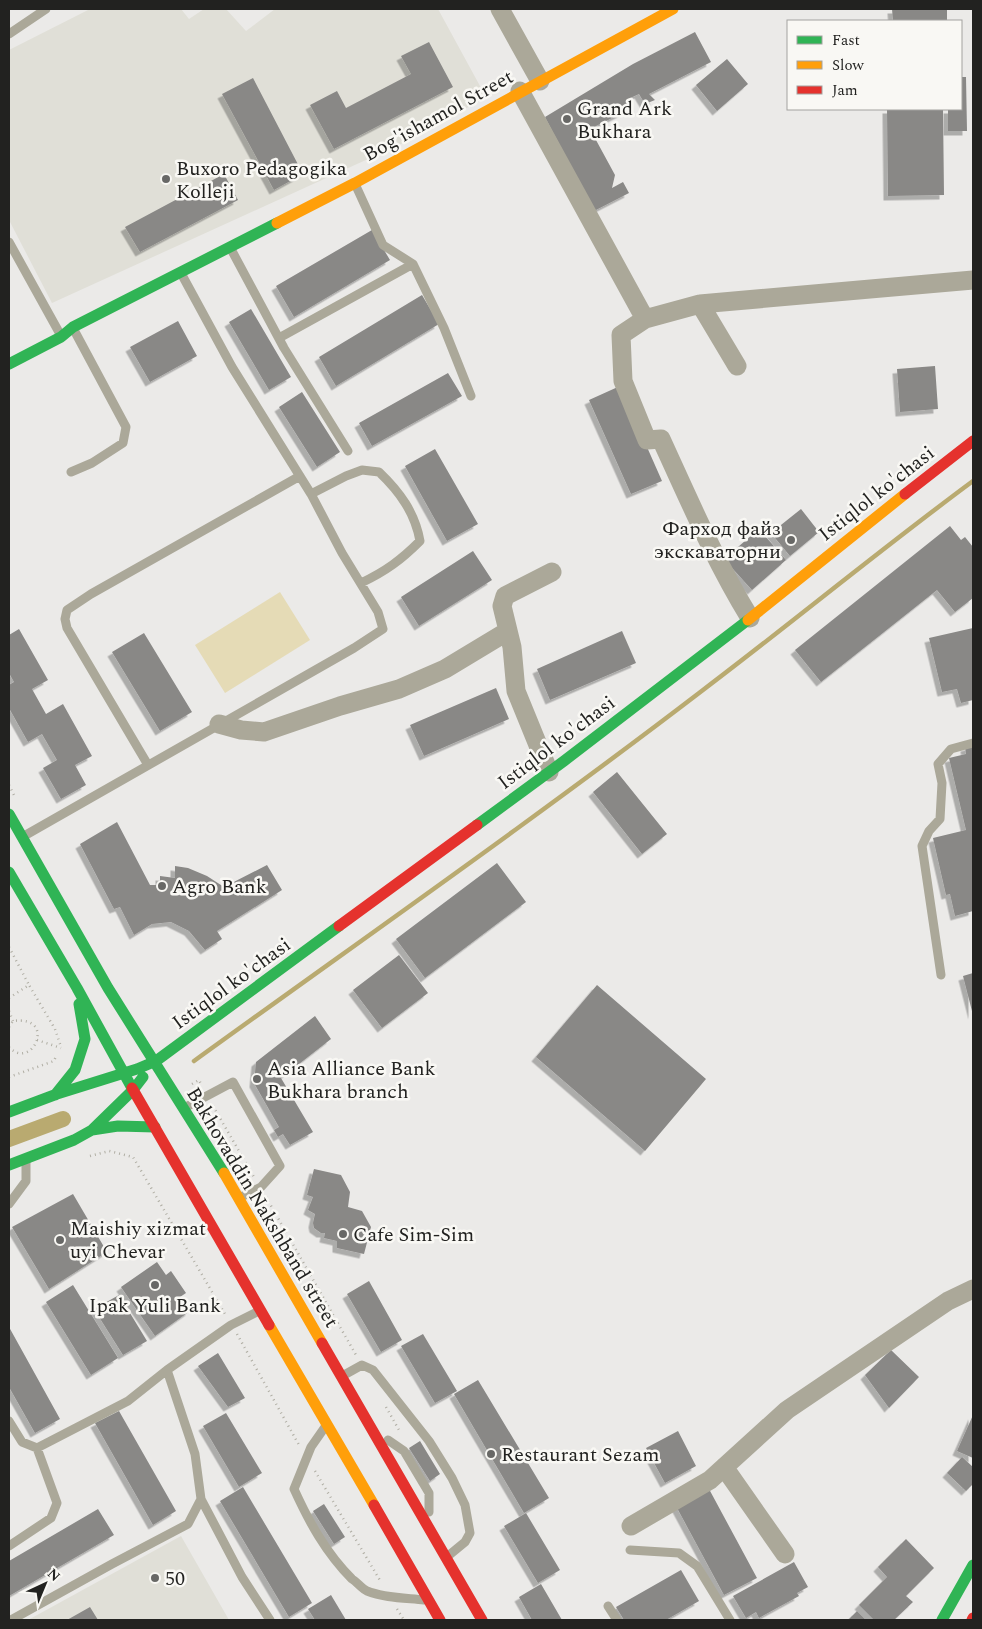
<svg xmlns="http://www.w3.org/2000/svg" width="982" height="1629" font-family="Spectral,serif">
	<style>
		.built { fill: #e0dfd7 }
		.green { fill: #e5dbb6 }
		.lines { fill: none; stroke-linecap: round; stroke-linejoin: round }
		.stream { stroke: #b9aa70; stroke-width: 4.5 }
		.canal { stroke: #b9aa70; stroke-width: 16 }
		.building { fill: #898886; filter: url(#shadow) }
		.path { stroke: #b0aea4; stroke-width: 2.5; stroke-dasharray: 1 4; stroke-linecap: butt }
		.lane { stroke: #aba899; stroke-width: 9 }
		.street { stroke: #aba899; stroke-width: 19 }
		.fast { stroke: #30b455; stroke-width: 11 }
		.slow { stroke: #ff9f0a; stroke-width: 11 }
		.jam { stroke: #e5322d; stroke-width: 11 }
		.poi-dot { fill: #686866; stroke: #f9f8f4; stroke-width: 2 }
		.labels { text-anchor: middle; stroke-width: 5; stroke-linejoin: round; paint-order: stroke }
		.poi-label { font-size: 20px; fill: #222220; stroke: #f9f8f4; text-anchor: start }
		.street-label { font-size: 20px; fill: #222220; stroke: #f9f8f4 }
	</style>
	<defs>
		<filter id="shadow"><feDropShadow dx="-4.5" dy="4.5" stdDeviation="0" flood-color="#0004"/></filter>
	</defs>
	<rect width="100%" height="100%" fill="#ebeae8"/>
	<path class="built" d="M90,9h91l8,10 15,-10h22l20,22 29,-22h163l48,88 -72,41 -362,165 -43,-83v-170z
		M181,1536l48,84h-201z"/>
	<path class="green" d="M280,592l30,48 -85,53 -30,-48z"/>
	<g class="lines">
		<path class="stream" d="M194,1061c170,-123 342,-243 509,-371 91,-69 178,-141 270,-209"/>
		<path class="canal" d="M9,1139l54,-20"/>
	</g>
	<path class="building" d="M892,9h55v12h-54z
		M695,32l16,30 -62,32 6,6 -10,4 -6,-10 -11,5 4,9 -42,21 25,46 -3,13 11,-6 6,11 -35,18 -49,-94 88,-53z
		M429,42l24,45 -119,62 -24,-44 27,-14 9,17 65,-34 -10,-18z
		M727,59l21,25 -31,27 -21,-26z
		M961,77h5l1,54h-19v-22h13z
		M253,78l50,96 -29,16 -52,-96z
		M887,109h56l1,86 -56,1z
		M224,174l14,26 -98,52 -15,-25z
		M372,230l18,30 -96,57 -18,-31z
		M422,295l17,29 -103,62 -17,-29z
		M251,309l40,68 -22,13 -40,-68z
		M178,321l19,35 -47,26 -20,-35z
		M935,366l3,43 -38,3 -3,-43z
		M448,373l14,23 -90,50 -13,-23z
		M620,386l42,95 -31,13 -42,-94z
		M302,392l38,60 -23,15 -38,-60z
		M435,449l43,75 -31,17 -42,-75z
		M801,509l18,23 -29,24 -19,-23z
		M950,526l11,14 4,-3 8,10v51l-18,14 -18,-22 -116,92 -26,-32z
		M759,529l27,31 -34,30 -28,-31z
		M473,551l19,29 -73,46 -18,-29z
		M973,628v72l-12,3 -4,-14 -15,3 -13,-54z
		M19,629l29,51 -16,9 14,25 17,-10 29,52 -17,9 11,20 -25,14 -18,-31 14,-8 -15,-26 -14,8 -19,-34v-23l5,-3 -5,-9v-38z
		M622,631l14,32 -86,37 -13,-31z
		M144,633l48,79 -32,19 -48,-79z
		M496,688l13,31 -85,37 -14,-31z
		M973,745v166l-18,5 -5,-22 -4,1 -13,-57 33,-8 -17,-72 17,-4 -1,-7z
		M617,772l50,62 -25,20 -49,-62z
		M117,822l33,63h10v-9l15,2v-12l13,2 19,8 17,11 43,-22 15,25 -65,41 5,8 -17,11 -16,-19 -18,-9 -19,2 -18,11 -14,-28 -6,2 -34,-65z
		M497,863l29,39 -101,76 -29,-39z
		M399,955l29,38 -46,35 -29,-38z
		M973,973v42l-10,-39z
		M597,985l109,94 -61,72 -109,-94z
		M315,1016l16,23 -50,39 32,54 -23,13 -7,-11 -5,3 -4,-7 5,-3 -25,-44 2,-21z
		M314,1169l27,6 9,17 -2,15 14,4 9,16 -7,27 -27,-6v-7l-13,-3 1,-5h-4l-7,-5 -1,-5 2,-9 -7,-4 5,-13 -6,-2z
		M73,1194l34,58 -58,37 -37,-62z
		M157,1262l9,13 5,-4 15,22 -6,4 10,14 -35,25 -34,-49z
		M369,1281l33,59 -21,12 -34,-58z
		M73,1285l45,73 -27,17 -45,-73z
		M119,1295l28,46 -24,14 -29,-46z
		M9,1327l51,92 -25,14 -26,-46z
		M423,1334l34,57 -22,12 -34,-57z
		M891,1350l28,27 -30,31 -24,-33z
		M218,1353l27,45 -17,9 -30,-41z
		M478,1380l71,118 -25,15 -70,-119z
		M119,1411l57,100 -23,14 -58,-102z
		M226,1413l36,60 -23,14 -36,-61z
		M973,1415v43l-16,-7z
		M678,1431l18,35 -31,17 -19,-35z
		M420,1441l20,33 -10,7 -21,-33z
		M962,1457l11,10v17l-7,7 -19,-18z
		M243,1487l69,116 -23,14 -69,-116z
		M709,1489l48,89 -33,17 -48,-89z
		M324,1504l21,33 -11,7 -21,-33z
		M98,1509l16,26 -105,61v-35z
		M526,1513l34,57 -22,13 -34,-57z
		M906,1539l28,29 -28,28 7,6 -19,18h-20l-15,-15 28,-28 -9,-10z
		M794,1562l14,25 -11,6 2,3 -40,22 -3,-6 -10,6 -13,-22z
		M681,1570l18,31 -33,19h-42l-8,-13z
		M541,1584l21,36h-30l-13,-23z
		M331,1595l15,25h-31l-7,-11z
		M90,1607l8,13h-31z
		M857,1611l9,9h-18z"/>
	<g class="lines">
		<path class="path" d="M9,785l5,10
			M9,947l20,38
			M9,998l20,-13 26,44 6,18
			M9,1011l4,10
			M9,1027l4,-6c45,-6 19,51 -4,26
			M37,1040l24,8
			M9,1077l45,-16 2,-5
			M192,1084l7,-4 3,6
			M213,1106l41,71
			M90,1156l19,-5 24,6 92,157
			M266,1197l90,158
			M237,1334l62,111
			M386,1407l13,23
			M315,1471l66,111
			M397,1609l7,11"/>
		<path class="lane" d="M9,34l37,-25
			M356,186l27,59 30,19 31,64 27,68
			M9,242l51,92
			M232,251l52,97 64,103
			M279,338l134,-74
			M71,472l21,-9 31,-20 3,-16 -52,-97
			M311,494l35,-18 16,-6 17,2c21,20 36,41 41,69 -19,19 -34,30 -59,42
			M148,765l-81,-137 -2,-9 2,-9 24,-16 209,-118
			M24,836l330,-188 29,-19 -5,-17 -36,-59 -31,-59 -79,-127 -50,-92
			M941,975l-19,-129 7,-15 11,-12 2,-36 -4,-19 13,-15 22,-6
			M186,1107l47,-25 47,84 -19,21 -20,10
			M9,1204l17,-23v-20
			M344,1375l18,-10 11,5 56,71 23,37 13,27 5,28 -5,9 -17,14
			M9,1421l13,21 15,6 91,-47 39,-31 64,-45 28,-14
			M325,1427l-14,20 -17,42c15,33 32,64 58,90 5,3 10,10 15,12 17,7 39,7 57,9
			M388,1440l16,11 25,42v19
			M201,1499l41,78 28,43
			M9,1546l42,-28 6,-15 -20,-55
			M630,1550l49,3 18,13 33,54
			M608,1606l9,14
			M11,1620l101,-56 76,-40 13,-25 -6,-45 -28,-84"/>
		<path class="street" d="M500,9l40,72
			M520,91l125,228 55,-15 37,62
			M700,304l273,-24
			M645,319l-24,16 2,46 24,59 14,-1c28,61 54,122 89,179
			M219,724l22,6 23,2 76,-26 59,-17 46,-20 63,-38
			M549,772l-33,-81 -4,-44 -10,-41 3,-10 47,-24
			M724,1467l61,87
			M631,1526l79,-46 77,-70 161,-109 25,-12"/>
		<path class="fast" d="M9,364l52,-27 12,-10 204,-104
			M9,814l99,174 116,185
			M477,825l87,-64 184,-141
			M9,872l68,116 55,100
			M55,1095l20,-25 10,-31 -6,-35
			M9,1112l48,-18 80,-25 19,-8 183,-135
			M92,1130l26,-4 37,1
			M9,1165l65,-25 18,-10 41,-40 10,-13
			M942,1620l31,-55"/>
		<path class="slow" d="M277,223l78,-40 318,-174
			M748,620l157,-126
			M224,1173l98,170
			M269,1325l105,180"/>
		<path class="jam" d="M905,494l68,-53
			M339,926l138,-101
			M132,1088l137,237
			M322,1343l160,277
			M374,1505l66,115
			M972,1620l1,-2"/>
	</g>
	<g class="poi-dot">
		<circle cx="567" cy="119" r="5"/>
		<circle cx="166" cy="179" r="5"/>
		<circle cx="791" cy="540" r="5"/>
		<circle cx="162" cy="886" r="5"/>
		<circle cx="257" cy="1079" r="5"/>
		<circle cx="343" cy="1234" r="5"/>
		<circle cx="60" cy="1240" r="5"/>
		<circle cx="155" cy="1285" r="5"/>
		<circle cx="491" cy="1454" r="5"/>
		<circle cx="155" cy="1578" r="5"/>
	</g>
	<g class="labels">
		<g class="poi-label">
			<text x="577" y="115">Grand Ark<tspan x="577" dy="23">Bukhara</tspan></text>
			<text x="176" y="175">Buxoro Pedagogika<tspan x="176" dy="23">Kolleji</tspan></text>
			<text x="781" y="535" text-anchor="end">Фарход файз<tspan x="781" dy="23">экскаваторни</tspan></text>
			<text x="172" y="893">Agro Bank</text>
			<text x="267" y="1075">Asia Alliance Bank<tspan x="267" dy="23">Bukhara branch</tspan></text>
			<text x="70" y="1235">Maishiy xizmat<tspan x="70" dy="23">uyi Chevar</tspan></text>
			<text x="353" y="1241">Cafe Sim-Sim</text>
			<text x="155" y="1312" text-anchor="middle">Ipak Yuli Bank</text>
			<text x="501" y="1461">Restaurant Sezam</text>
			<text x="165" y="1585">50</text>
		</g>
		<g class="street-label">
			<text transform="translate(438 115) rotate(-29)" y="7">Bog'ishamol Street</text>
			<text transform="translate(876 493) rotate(-38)" y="7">Istiqlol ko'chasi</text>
			<text transform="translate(556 742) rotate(-37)" y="7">Istiqlol ko'chasi</text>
			<text transform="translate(231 983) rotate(-36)" y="7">Istiqlol ko'chasi</text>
			<text transform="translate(263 1207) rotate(59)" y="7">Bakhovaddin Nakshband street</text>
		</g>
	</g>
	<rect width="982" height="1629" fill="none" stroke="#222220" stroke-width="20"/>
	<rect x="787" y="20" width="175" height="90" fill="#f9f8f4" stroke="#a3a29f"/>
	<rect x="797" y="36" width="25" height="8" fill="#30b455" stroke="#a3a29f"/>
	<text x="832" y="45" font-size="15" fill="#222220">Fast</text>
	<rect x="797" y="61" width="25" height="8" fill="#ff9f0a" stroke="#a3a29f"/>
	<text x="832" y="70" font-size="15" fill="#222220">Slow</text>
	<rect x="797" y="86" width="25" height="8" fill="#e5322d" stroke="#a3a29f"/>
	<text x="832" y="95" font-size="15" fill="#222220">Jam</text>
	<g transform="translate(45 1584) rotate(44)" stroke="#f9f8f4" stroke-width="4" paint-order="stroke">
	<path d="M0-4L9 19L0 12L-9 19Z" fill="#222220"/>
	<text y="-8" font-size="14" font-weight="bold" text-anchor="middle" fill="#222220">N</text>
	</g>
</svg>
